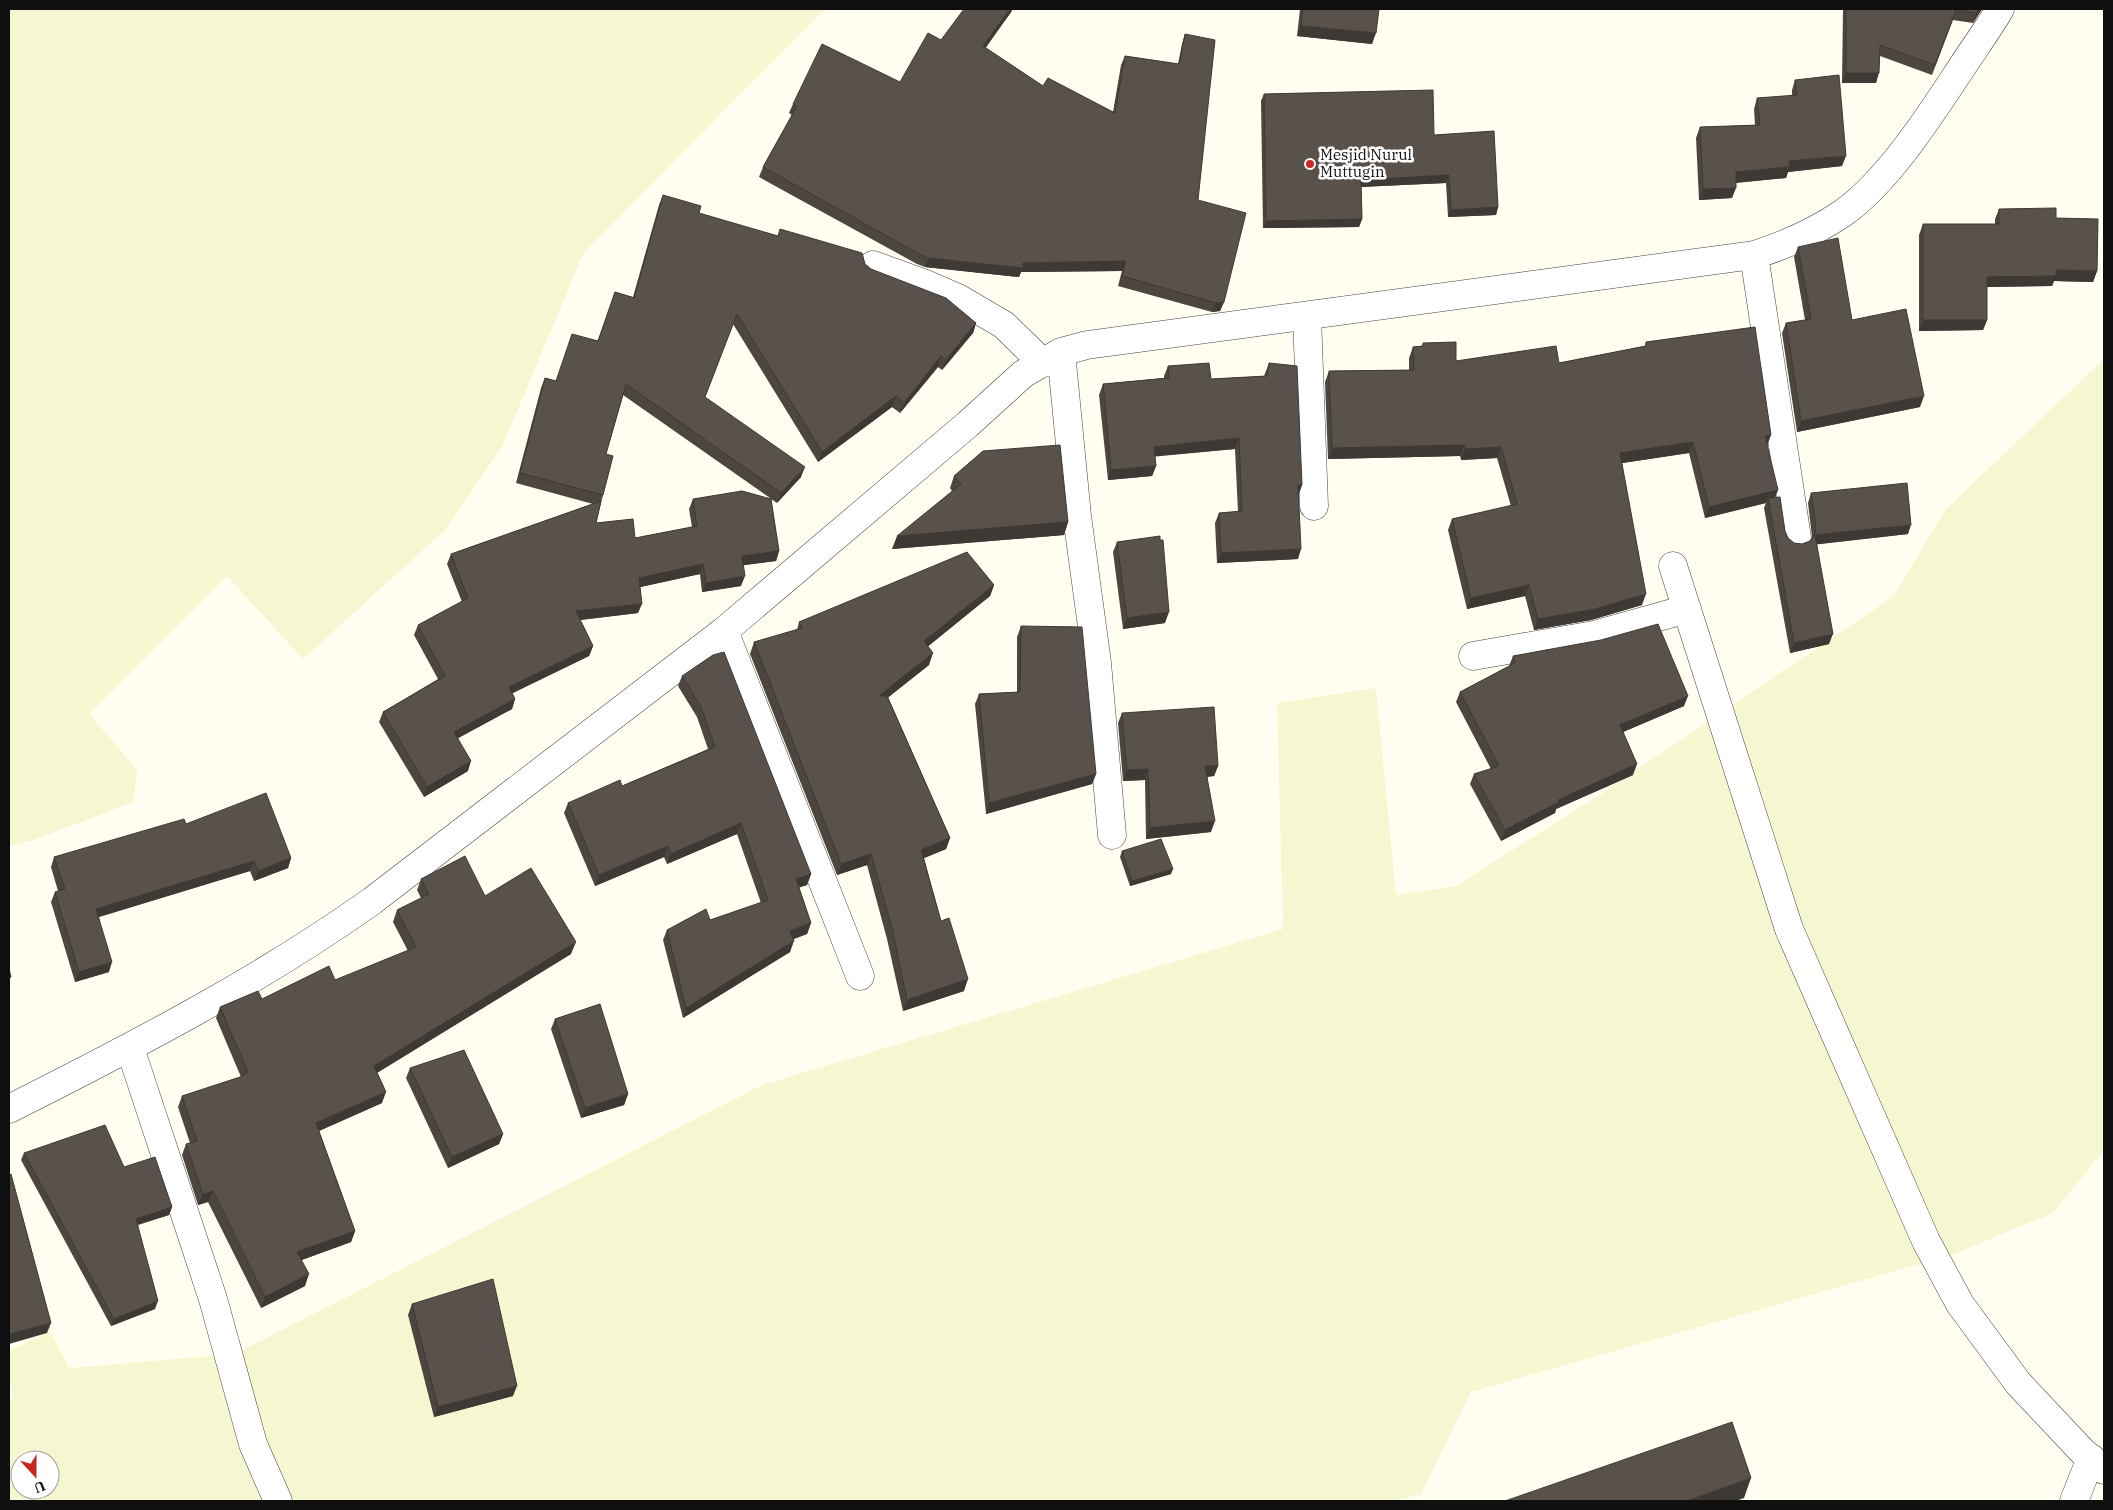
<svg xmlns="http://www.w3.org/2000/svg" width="2113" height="1510" font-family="'IBM Plex Serif',serif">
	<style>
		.farmland { fill: #f6f7d0; fill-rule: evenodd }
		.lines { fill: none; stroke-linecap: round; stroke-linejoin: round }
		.minor-casing { stroke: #424242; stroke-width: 29 }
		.minor { stroke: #fff; stroke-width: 28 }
		.wall { fill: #4d4640; fill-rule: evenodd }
		.shaded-wall { fill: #3e3934 }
		.building { fill: #59514b; stroke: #3e3934 }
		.poi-dot { fill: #c72720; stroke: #fff; stroke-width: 2 }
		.labels { text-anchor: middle; stroke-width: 5; stroke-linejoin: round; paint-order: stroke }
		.poi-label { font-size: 15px; fill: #0f0f0f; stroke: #fff; text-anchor: start }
	</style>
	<rect width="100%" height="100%" fill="#fffef1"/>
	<path class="farmland" d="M9,9h816l-241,243 -82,195 -57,83 -142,129 -76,-83 -138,138 48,56 -4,32 -99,38 -25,6z
		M2104,359v791l-51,63 -99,41 -483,138 -50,102 -26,7h-1386v-99l4,-3 -4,-22v-26l41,-20 19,37 166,-14 527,-269 521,-156 -6,-226 99,-15 20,207 60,-9 145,-92 293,-198 52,-87zM20,1460h30v30h-30z"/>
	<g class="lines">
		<g class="minor-casing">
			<path id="minor" d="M1754,255l43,283
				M873,265l55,20 30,13 46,27 39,38
				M1307,316l7,190
				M1061,352l16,164 20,147 15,172
				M1673,566l116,363 137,312 34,63 58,79 64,68 22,19
				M724,631l136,345
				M1473,656l121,-21 93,-26
				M130,1048l83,251 40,145 25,57
				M9,1109c125,-63 249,-127 363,-208l352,-270 244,-207 55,-50 38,-22 26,-7 667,-90c32,-10 61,-23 89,-42 44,-31 86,-96 115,-140 14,-22 29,-42 42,-64
				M2074,1501l17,-43"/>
		</g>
		<use href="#minor" class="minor"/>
	</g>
	<path class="wall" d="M1300,9h79l-7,35 -75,-8z
		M1843,9h139l-9,14 -20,-3 -21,55 -52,-19 -4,27h-34z
		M1012,11l-27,37 58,38 70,26 8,-47 4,-9 53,8 4,-20 3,-10 13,166 26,102 -4,9 -8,1 -94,-26 4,-15 -101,1 -2,5 -94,-10 -8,-3 -158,-87 4,-10 29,-52 -3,-2 4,-9 107,-22 41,-42z
		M1795,80l47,86 -54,6 -2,6 -50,5 -4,15 -33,2 -3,-62 4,-11 55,-2 -1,-16 3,-11 35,-2v-6z
		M1264,94l170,41 64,72 -2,8 -48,2 -2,-34 -85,4 1,32 -3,8 -96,1 -2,-127z
		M663,195l36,18 166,51 6,5 105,54 -3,10 -31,37 -4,-3 -38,46 -8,-6 -74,55 -85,-138 -28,73 96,80 -24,26 -6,-4 8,52 -3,10 -33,4 -2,21 -39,6 -2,-18 -60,13 -2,26 -58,7 13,26 -4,10 -77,37 3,6 -3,10 -54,29 10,33 -44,26 -45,-75 4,-10 55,-33 -24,-44 4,-10 44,-23 -15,-38 4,-10 142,-50 -77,-21 25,-95 4,-10 11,3 42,-40 17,-49 18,5 26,-92zM623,395l147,103 -77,1 -4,10 3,18 -57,11 -39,-15 7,-28 3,-41z
		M1999,209l57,9 41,53 -4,11 -39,-1 -2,5 -65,1v33l-4,10 -64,1v-96l4,-11h72v-5z
		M1798,247l54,73 68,87 -123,25 -15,-99 4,-10 19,-3 -11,-63z
		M1646,342l121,104 8,51 10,34 3,7 6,5 8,1 8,-3 2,-4 -4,-34 3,-10 97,41 -91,10 12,100 -39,9 -26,-145 2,-5 -61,15 -16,-65 -67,10 20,142 -51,15 -57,10 -9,-34 -58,13 -19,-79 4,-11 59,-13 -14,-48 -36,2 -1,-4 -132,3 -3,-77 4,-11 80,-1v-12l4,-11 9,-1 1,-3 33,18 103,2 86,-17z
		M1269,363l33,122 -3,9 -1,65 -81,4 -2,-40 4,-10 19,-1 -3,-63 -80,7 1,10 -4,10 -44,4 -9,-85 4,-11 61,-6v-2l4,-10 43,13 53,-3z
		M954,476l114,46 -4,13 -172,14 60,-58 -2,-3z
		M1117,542l48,81 -42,6 -10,-77z
		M994,585l-4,11 -62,50 1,19 -41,32 62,141 -4,11 -22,9 17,63 23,70 -61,20 -16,-72 -20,-74 -30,10 -87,-221 4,-12 43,-12 2,-8z
		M1021,626l75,148 -4,10 -106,30 -11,-110 4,-10 38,-2v-55z
		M1513,656l171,50 -61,26 10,43 -77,34 -1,4 -54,28 -31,-57 4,-10 17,-5 -35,-67 4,-10 49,-26z
		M682,676l129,198 -4,11 -8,2 12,36 -4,11 -14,5 -3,13 -107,66 -20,-78 4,-10 43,-10 51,-17 -24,-69 -70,30 -3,-7 -69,29 -31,-73 4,-10 54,-17 86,-37 -11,-32 -19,-31z
		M1122,713l96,53 -4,10 -7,1 4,55 -65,7 -1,-59 -22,1 -5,-58z
		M186,824l105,34 -3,10 -34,13 -4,-10 -151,46 10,55 -34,10 -24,-80 4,-10 3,-1 -7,-24 3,-10z
		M1122,851l49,23 -41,12 -10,-29z
		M421,879l64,17 86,58 -194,119 5,30 -63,28 36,100 -4,11 -49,18 3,26 -44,22 -53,-106 -10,3 -16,-50 4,-11 4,-1 -12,-36 4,-11 59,-19 -25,-59 4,-11 42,-8 73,-19 73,-29 -15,-29 4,-12 24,-12 -4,-8z
		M555,1019l73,75 -4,11 -43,13 -30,-89z
		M410,1068l93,66 -4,10 -51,24 -42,-90z
		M24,1153l100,14 48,40 -3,8 -31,10 17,84 -44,17 -90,-166z
		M412,1304l101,92 -79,21 -26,-102z"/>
	<path class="shaded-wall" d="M1010,9h3l-33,47 3,-10z
		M1979,9h3l-9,14 3,-10z
		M1301,26l75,7 -4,11 -75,-8z
		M1846,73h33l-3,10h-34z
		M1846,156l-4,10 -54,6 -2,6 -54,5 4,-11 53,-11z
		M1449,175l-3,8 -88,4 3,-7z
		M1736,188l-4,10 -33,2 4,-11z
		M1498,207l-2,8 -48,2 3,-7z
		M1362,219l-3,8 -96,1 3,-7z
		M928,258l95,5 103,-2 -4,10 -101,1 -2,5 -94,-10z
		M2056,270l41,1 -4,11 -39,-1 -2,5 -68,1 3,-10z
		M1224,302l-4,9 -8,1 4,-9z
		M1923,320h64l-4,10 -64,1z
		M976,323l-3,10 -31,37 4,-10z
		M941,356l-3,11 -38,46 4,-10z
		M896,396l-4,11 -74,55 4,-10z
		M1924,396l-4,11 -123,25 4,-11z
		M1771,435l-4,11 -2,-10z
		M1239,438l-4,11 -85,8 4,-10z
		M1693,442l-4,11 -73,11 4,-11z
		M1464,445l-4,11 -132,3 4,-11z
		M1501,447l-4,11 -36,2 4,-11z
		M1156,466l-4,10 -44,4 3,-10z
		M805,467l-4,10 -24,26 4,-10z
		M1298,485h4l-4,10z
		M1778,490l-4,11 -6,-3 -2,5 -61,15 4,-11z
		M1068,522l-4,13 -172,14 5,-13z
		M1911,525l-3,9 -96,11 3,-10z
		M1301,549l-3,10 -81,4 4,-10z
		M779,551l-3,10 -38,5 4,-10z
		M703,564l-3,10 -64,14 3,-10z
		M745,576l-4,10 -39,6 4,-9z
		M994,585l-4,11 -70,57 4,-12z
		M1529,585l-4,11 -58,13 4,-11z
		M1646,594l-4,11 -51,15 -57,10 4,-11z
		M642,604l-4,9 -66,8 4,-10z
		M1169,612l-4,11 -42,6 4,-11z
		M1833,634l-4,10 -39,9 4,-10z
		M593,646l-4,10 -84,41 4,-10z
		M933,653l-4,12 -54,43 4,-12z
		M1688,696l-4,10 -68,29 4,-10z
		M515,699l-3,10 -61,33 3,-10z
		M471,761l-3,10 -44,26 3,-10z
		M1637,764l-4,11 -77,34 -1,4 -54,28 4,-11 53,-30z
		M1205,766h13l-4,10 -12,1z
		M1148,769l-3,11 -22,1 4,-11z
		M1096,774l-4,10 -106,30 3,-11z
		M1215,821l-4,11 -65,7 4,-11z
		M741,823l-4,11 -70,30 4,-10z
		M950,838l-4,11 -29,12 4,-11z
		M668,846l-4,11 -69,29 4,-11z
		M871,854l-4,11 -30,10 4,-11z
		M291,858l-3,10 -34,13 4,-10z
		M254,861l-4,10 -158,48 4,-10z
		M1173,869l-2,5 -41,12 2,-5z
		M811,874l-4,11 -15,5 4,-11z
		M811,923l-4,11 -21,8 4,-11z
		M794,941l-4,11 -107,66 3,-10z
		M576,942l-5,12 -201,123 4,-11z
		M112,962l-3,10 -34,10 4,-10z
		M968,979l-4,12 -61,20 4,-11z
		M386,1092l-4,11 -70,31 4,-11z
		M628,1094l-4,11 -43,13 4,-10z
		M503,1134l-4,10 -51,24 4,-11z
		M213,1191l-5,11 -10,3 5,-11z
		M172,1207l-3,8 -36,11 3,-7z
		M355,1231l-4,11 -58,21 4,-11z
		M309,1274l-4,12 -44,22 4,-11z
		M158,1301l-3,8 -44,17 3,-7z
		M51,1323l-4,10 -38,11v-10z
		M517,1386l-4,10 -79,21 4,-10z
		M1751,1478l-7,20 -8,3h-50z"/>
	<path class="building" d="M964,9h46l-27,37 60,40 5,-8 67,35 10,-57 54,8 6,-30 30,6 -17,160 48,13 -22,89 -8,1 -94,-27 4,-15 -103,2v5l-95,-10 -7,-3 -158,-88 34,-61 -4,-2 29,-60 78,38 28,-49 13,7z
		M1303,9h76l-3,24 -75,-7z
		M1846,9h133l-3,4 -20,-3 -21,55 -55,-20 -1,28h-33z
		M1839,75l7,81 -57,5 1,6 -54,5v16l-33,1 -3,-62 60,-2 -3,-27 40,-3 -2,-15z
		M1433,90l1,45 60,-4 4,76 -47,3 -2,-35 -88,5 1,39 -96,2 -2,-127z
		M663,195l38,11 -2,7 79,23 2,-7 82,24 3,11 6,5 75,29 30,25 -30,37 -5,-4 -37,47 -8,-7 -74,56 -85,-138 -32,83 100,70 -24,26 -155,-109 -20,70 7,2 -10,39 -83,-22 25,-95 11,3 16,-47 26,7 17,-49 19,6z
		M2056,208v10l42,1 -1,52 -41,-1v6l-69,1v43h-64v-96h76v-15z
		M1838,238l14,82 54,-11 18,87 -123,25 -15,-98 25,-4 -13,-72z
		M1755,327l16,108 -6,1 13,54 -69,17 -16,-65 -73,11 26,141 -51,15 -57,10 -9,-34 -58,13 -19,-79 65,-15 -16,-57 -36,2 -1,-4 -132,3 -3,-77 85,-1 -1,-23 10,-1v-3l33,-1v19l100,-15 3,17 87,-17v-4z
		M1209,363l2,16 56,-3 2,-13 28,3 5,119h-4l3,64 -80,4 -2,-40 23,-2 -3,-73 -85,9 2,19 -45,4 -8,-86 66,-6 -1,-12z
		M1060,445l8,77 -171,14 64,-52 -7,-8 29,-25z
		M1907,483l4,42 -96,10 18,99 -39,9 -26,-145 12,-1 5,34 3,7 6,5 8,1 8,-3 5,-8 1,-7 -5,-33z
		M742,491l29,8 8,52 -37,5 3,20 -39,7 -3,-19 -64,14 3,26 -66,7 17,35 -84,41 6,12 -61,33 17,29 -44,26 -44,-75 62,-36 -27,-51 50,-27 -17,-44 150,-53 -5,22 37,-4 2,19 62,-12 -4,-27z
		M1160,536v4h3l6,72 -42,6 -10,-76z
		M967,552l27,33 -70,56 9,12 -54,43h8l63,142 -29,12 20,71 8,-3 19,61 -61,21 -15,-72 -21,-74 -30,10 -87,-222 48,-14 -3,-6z
		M1658,624l30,72 -68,29 17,39 -79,36 1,2 -54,28 -31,-56 25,-8 -39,-74 55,-29 -2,-7 88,-16z
		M1021,626l61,1 14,147 -107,29 -10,-109 41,-2z
		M724,652l87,222 -15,5 15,44 -21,8 4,10 -108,67 -19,-78 39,-21 4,11 58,-20 -27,-77 -70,31 -3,-8 -69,29 -31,-72 52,-23 2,6 93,-39 -14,-40 -19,-31 31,-21z
		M1214,707l4,59h-13l10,55 -65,7 -2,-59 -21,1 -5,-57z
		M266,793l25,65 -33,13 -4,-10 -158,48 16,53 -33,10 -24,-80 10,-3 -11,-32 130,-38 2,5z
		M1161,839l12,30 -41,12 -10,-30z
		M465,856l20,40 46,-28 45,74 -202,124 12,26 -70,31 39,108 -58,21 12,22 -44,23 -52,-106 -10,3 -17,-50 11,-3 -15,-45 58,-19 8,-5 -28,-65 38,-16 4,8 67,-33 6,14 81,-33 -19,-37 32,-16 -8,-15z
		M9,969l2,8 -2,1z
		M600,1004l28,90 -43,14 -30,-89z
		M464,1050l39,84 -51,23 -42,-89z
		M105,1125l19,42 31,-10 17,50 -36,12 22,82 -44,18 -90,-166z
		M11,1174l40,149 -42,11v-159z
		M493,1279l24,107 -79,21 -26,-103z
		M1732,1422l19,56 -65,23h-181z"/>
	<circle class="poi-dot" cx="1310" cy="164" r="5"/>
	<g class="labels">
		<g class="poi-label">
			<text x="1320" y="160">Mesjid Nurul<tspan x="1320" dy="17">Muttugin</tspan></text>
		</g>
	</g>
	<rect width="2113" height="1510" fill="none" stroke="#0f0f0f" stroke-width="20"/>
	<g transform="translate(35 1475) rotate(159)"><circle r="24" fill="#ffffff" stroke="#9f9f9f"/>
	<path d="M0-4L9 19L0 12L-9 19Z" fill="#c72720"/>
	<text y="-8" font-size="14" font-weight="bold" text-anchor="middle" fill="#0f0f0f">U</text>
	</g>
</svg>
